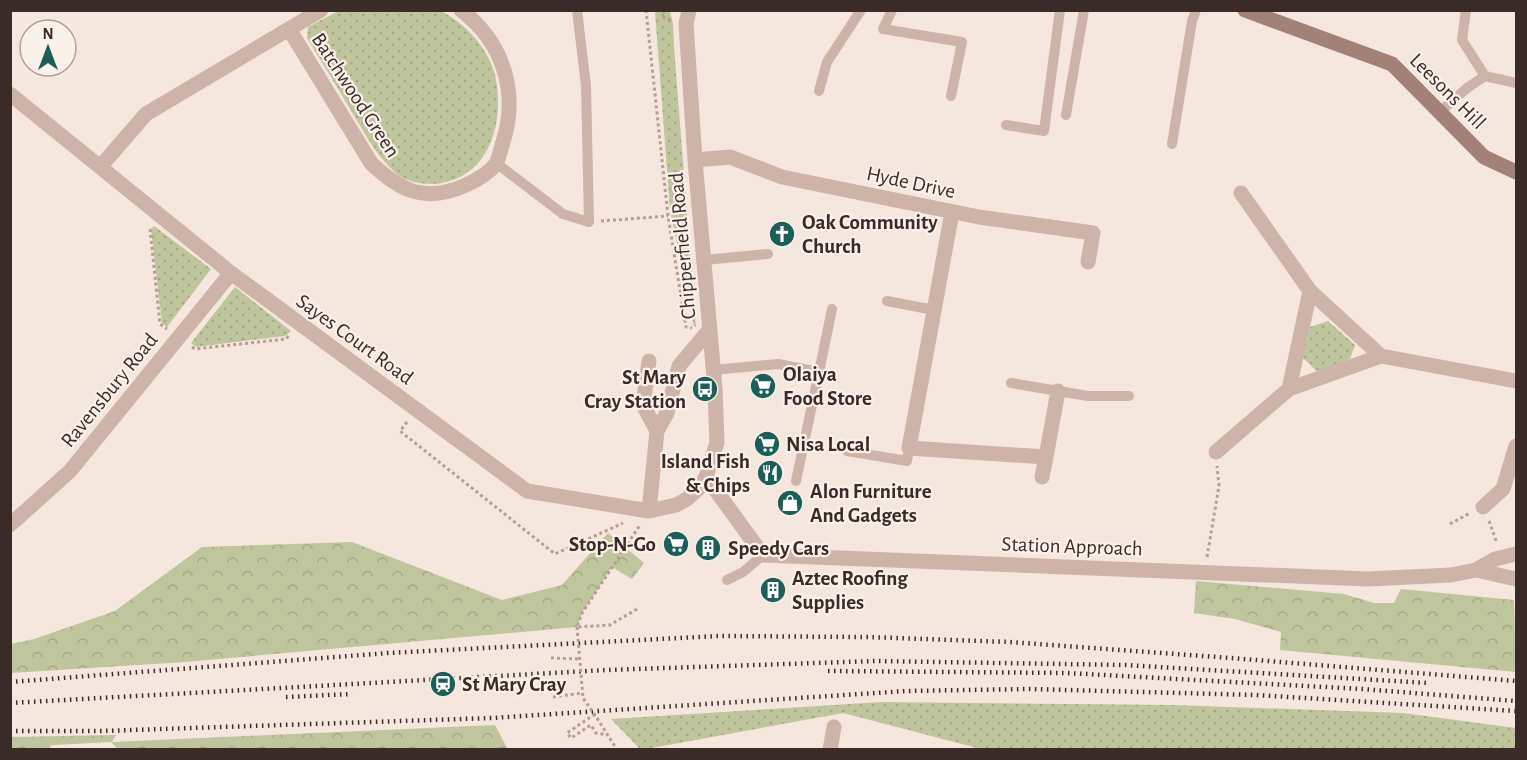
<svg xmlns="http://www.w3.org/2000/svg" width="1527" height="760" font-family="'Alegreya Sans',sans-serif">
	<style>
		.grass { fill: url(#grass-dots) }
		.forest { fill: url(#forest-crowns) }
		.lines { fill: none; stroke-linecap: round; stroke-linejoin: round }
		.path { stroke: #ba9c92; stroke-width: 3; stroke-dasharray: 3 3; stroke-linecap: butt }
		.lane { stroke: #ceb3a8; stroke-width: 10 }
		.street { stroke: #ceb3a8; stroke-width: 15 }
		.secondary { stroke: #a28179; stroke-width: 15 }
		.rail { stroke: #3a2b29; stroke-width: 4.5; stroke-dasharray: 1.5 4.5; stroke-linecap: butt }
		.path-bridge { stroke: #ba9c92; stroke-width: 3; stroke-dasharray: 3 3; stroke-linecap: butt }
		.labels { text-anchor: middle; stroke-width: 4.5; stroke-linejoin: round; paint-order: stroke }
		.street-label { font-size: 21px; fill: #3a2b29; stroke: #fbf1eb }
		.poi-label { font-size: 21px; font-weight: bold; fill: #3a2b29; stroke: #fbf1eb; text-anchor: start }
	</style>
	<defs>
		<pattern id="grass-dots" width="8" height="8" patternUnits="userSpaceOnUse" patternTransform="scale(1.5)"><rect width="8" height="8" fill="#bfc59c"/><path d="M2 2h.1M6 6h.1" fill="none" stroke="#a5a986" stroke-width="1.8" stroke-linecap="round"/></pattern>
		<pattern id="forest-crowns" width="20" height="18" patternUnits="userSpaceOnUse" patternTransform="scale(1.5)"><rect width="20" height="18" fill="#bfc59c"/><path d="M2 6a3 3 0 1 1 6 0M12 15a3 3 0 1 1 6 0" fill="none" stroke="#a5a986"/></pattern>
	</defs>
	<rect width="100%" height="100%" fill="#f5e6de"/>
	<path class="grass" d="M340,10l101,1c24,12 48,38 54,64 11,49 -7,107 -63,109 -11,0 -27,-3 -35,-10 -20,-17 -32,-40 -45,-62 -15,-25 -30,-50 -45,-74l1,-11z
		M655,11h15l3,13 1,23 22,280h-2l-24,-118z
		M154,226l57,43 -44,58 -5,-4 -11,-94z
		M235,287l56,44 -6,5 -89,11 -5,-4z
		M1328,321l27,24 -5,14 -32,13 -15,-14 7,-31z
		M882,702l291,3 230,8 113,15v22l-535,-1 -138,-36 -202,37 -30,-31z"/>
	<path class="forest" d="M608,533l36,30 -12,16 -20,-12 -30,46 -5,14 -392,35 -174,11v-29l23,-5 81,-28 87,-64 150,-5 150,58 60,-15z
		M1196,581l148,13 30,9h20l7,-14 113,11 2,72 -236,-22 1,-18 -46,-13 -41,-6z
		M495,725l12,23 22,1 -410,1 -8,-8 -57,3 -4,1v3h-39v-12l105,-2 -4,7z"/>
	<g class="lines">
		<path class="path" d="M646,10l22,206 18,111 6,1
			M664,10v8l9,2
			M601,221l67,-5
			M150,229l10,95 7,5
			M192,347l3,2 91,-10 4,-5
			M407,422l-7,9 155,123 68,-31
			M1489,521l8,22
			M1450,524l20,-11
			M1207,557l12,-71 -2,-20
			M637,609l-27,16 -33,2 5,-14 58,-88
			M551,658l29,1
			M553,697l29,-4
			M595,714l-28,19 4,5 20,-13 5,8 12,2
			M597,718l17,27v5"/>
		<path class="lane" d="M892,10l-9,19 79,13 -11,54
			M1466,10l-4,30 23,36 31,7
			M819,91l8,-29 34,-52
			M1440,112l27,-24 18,-12
			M1066,115l18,-105
			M1006,125l38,6 16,-121
			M1172,144l20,-123 4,-11
			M496,163l67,51 26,8 -3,-136 -9,-76
			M704,260l64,-6
			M887,301l47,9
			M713,370l65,-6 41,8 -23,109
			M819,372l13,-63
			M1011,383l77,13h41
			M847,451l60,10 2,-13
			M727,580l16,-8 20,-17"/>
		<path class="street" d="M289,29l82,134c30,29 55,40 95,22 11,-5 22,-11 30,-21 3,-6 5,-16 7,-22 16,-50 0,-100 -42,-132
			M10,94l221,179 296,218 122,20 27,-6 11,-6 11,-10 8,-12 11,-34 -2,-54 -20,-229 -9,-136 3,-14
			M695,160l35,-3 52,20 197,40 114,16 -5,29
			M100,167l46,-53 175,-104
			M1241,193l69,98 71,65
			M952,212l-43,236 137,9 12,-66
			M649,361l-6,44 14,26
			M1289,389l21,-98
			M1216,452l73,-63 92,-33 135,25
			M706,477l57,78 605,24 83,-4 25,-5 19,-11 21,-5
			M1042,477l4,-20
			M1483,507l20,-18 13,-43
			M649,511l8,-80 10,-18 12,-47 31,-37
			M10,525l60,-54 161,-198
			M1476,570l40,9
			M830,750l4,-23"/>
		<path class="secondary" d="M1245,10l147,54 92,93 32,15"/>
		<path class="rail" d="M828,671l239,2 295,16 154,12
			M10,682l378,-29 330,-17 149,1 143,5 221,16 285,23
			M286,697l66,-3
			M10,703l596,-33 269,-9 250,4 303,18
			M10,731h92l390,-13 414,-27 124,-2 226,6 260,16"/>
		<path class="path-bridge" d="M577,627l6,71 14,20"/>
	</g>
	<defs>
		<g id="church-disc" transform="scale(1.35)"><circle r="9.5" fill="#1a6059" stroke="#fbf1eb"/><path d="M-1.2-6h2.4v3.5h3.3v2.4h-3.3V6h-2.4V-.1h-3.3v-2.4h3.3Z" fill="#fff"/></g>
		<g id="supermarket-disc" transform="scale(1.35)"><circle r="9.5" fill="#1a6059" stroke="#fbf1eb"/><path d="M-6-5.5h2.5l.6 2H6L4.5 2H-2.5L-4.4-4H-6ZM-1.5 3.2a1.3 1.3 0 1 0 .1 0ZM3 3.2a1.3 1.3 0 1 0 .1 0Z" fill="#fff"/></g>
		<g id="bus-disc" transform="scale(1.35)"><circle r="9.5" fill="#1a6059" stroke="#fbf1eb"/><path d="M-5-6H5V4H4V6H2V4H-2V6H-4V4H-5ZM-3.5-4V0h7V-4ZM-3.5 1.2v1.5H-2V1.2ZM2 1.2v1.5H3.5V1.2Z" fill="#fff"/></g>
		<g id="restaurant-disc" transform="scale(1.35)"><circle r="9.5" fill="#1a6059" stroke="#fbf1eb"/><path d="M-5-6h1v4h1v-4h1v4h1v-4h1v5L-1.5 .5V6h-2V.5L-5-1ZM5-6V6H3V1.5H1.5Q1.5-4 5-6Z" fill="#fff"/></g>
		<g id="shop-disc" transform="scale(1.35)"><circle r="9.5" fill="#1a6059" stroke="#fbf1eb"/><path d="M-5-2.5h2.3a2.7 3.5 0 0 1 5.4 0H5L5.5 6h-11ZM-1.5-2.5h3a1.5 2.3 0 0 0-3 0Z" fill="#fff"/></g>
		<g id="building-disc" transform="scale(1.35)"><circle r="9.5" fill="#1a6059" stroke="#fbf1eb"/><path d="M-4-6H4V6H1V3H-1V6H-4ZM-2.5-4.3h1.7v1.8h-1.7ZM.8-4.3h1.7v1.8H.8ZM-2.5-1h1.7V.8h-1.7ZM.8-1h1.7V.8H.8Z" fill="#fff"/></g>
		<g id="station-disc" transform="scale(1.35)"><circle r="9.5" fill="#1a6059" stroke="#fbf1eb"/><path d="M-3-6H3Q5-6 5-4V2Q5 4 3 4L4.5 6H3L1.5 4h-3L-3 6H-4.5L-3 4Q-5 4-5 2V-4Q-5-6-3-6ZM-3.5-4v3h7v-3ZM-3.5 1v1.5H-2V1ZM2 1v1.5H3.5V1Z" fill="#fff"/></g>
	</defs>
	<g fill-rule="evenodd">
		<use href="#church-disc" x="782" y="234"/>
		<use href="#supermarket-disc" x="763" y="386"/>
		<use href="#bus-disc" x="705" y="389"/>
		<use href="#supermarket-disc" x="767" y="444"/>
		<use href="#restaurant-disc" x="770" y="473"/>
		<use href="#shop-disc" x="790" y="503"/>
		<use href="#supermarket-disc" x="676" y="544"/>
		<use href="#building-disc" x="708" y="548"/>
		<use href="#building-disc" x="773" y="590"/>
		<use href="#station-disc" x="443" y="684"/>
	</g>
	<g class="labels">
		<g class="street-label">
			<text transform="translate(1448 91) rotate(45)" y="7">Leesons Hill</text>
			<text transform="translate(356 95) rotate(57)" y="7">Batchwood Green</text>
			<text transform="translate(911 182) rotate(12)" y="7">Hyde Drive</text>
			<text transform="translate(682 246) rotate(-95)" y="7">Chipperfield Road</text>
			<text transform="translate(355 339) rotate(36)" y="7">Sayes Court Road</text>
			<text transform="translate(109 390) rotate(-51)" y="7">Ravensbury Road</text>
			<text transform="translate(1072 546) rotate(2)" y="7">Station Approach</text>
		</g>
		<g class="poi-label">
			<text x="802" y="229">Oak Community<tspan x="802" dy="24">Church</tspan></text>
			<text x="783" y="381">Olaiya<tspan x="783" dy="24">Food Store</tspan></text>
			<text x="686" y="384" text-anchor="end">St Mary<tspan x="686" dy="24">Cray Station</tspan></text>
			<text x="786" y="451">Nisa Local</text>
			<text x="750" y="468" text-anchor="end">Island Fish<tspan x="750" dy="24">&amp; Chips</tspan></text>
			<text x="810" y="498">Alon Furniture<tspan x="810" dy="24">And Gadgets</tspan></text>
			<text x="656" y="551" text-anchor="end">Stop-N-Go</text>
			<text x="728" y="555">Speedy Cars</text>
			<text x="792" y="585">Aztec Roofing<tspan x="792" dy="24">Supplies</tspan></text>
			<text x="462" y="691">St Mary Cray</text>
		</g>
	</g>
	<rect width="1527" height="760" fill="none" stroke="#3a2b29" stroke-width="24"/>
	<g transform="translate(48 48)"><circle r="28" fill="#fbf1eb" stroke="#aea29d" stroke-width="1.5"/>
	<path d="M0-4.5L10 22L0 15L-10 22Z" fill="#1a6059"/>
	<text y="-9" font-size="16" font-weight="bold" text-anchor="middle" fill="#3a2b29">N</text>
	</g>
</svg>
